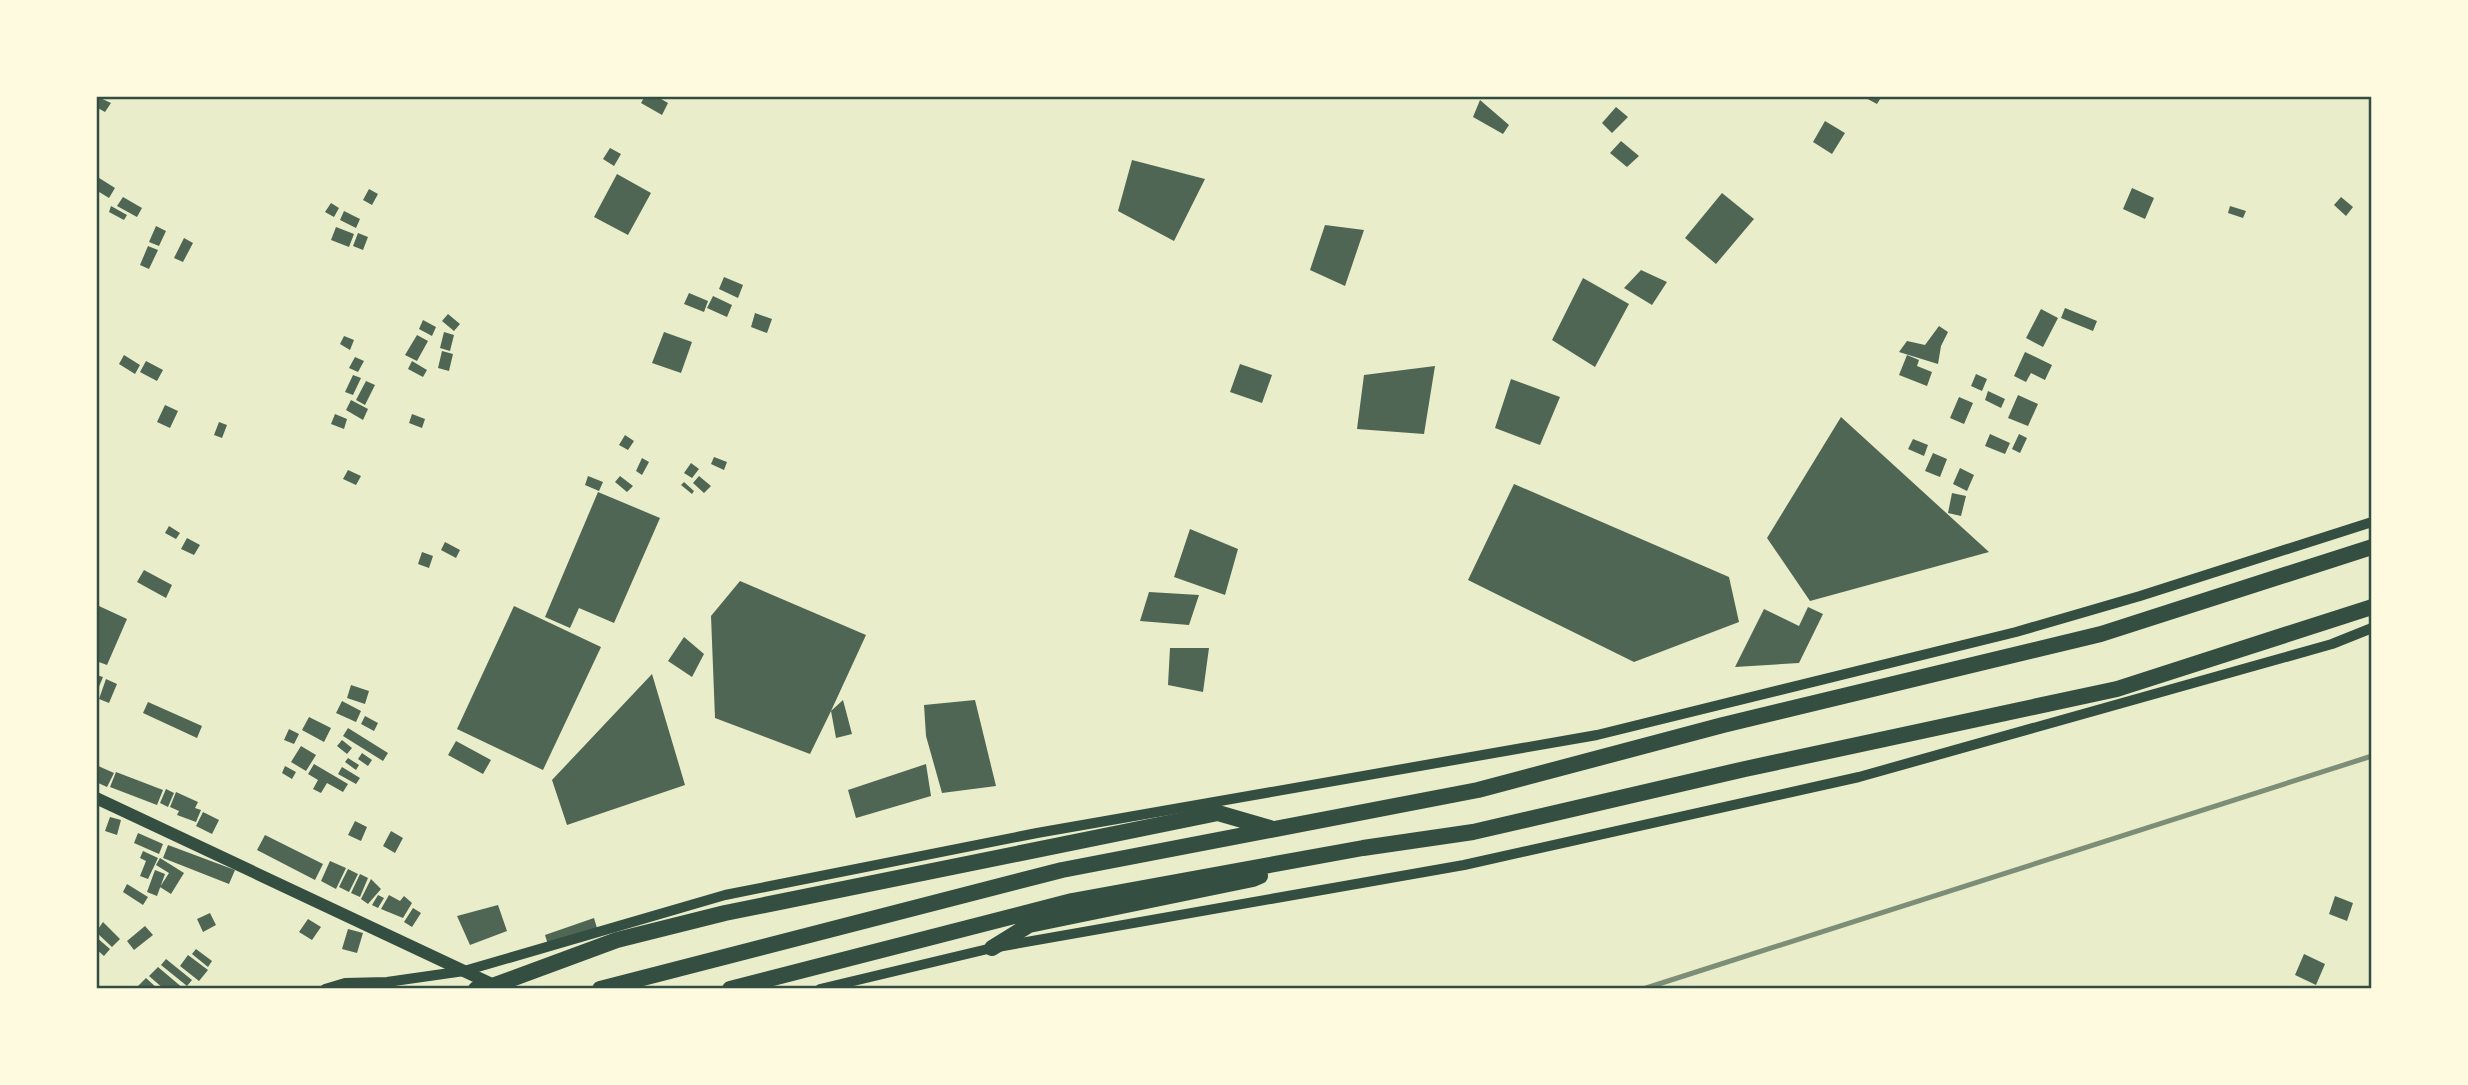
<svg xmlns="http://www.w3.org/2000/svg" width="2468" height="1085" font-family="'Roboto Condensed',sans-serif">
	<style>
		.building { fill: #4f6655 }
		.lines { fill: none; stroke-linecap: round; stroke-linejoin: round }
		.tertiary { stroke: #344e41; stroke-width: 10 }
		.secondary { stroke: #344e41; stroke-width: 12 }
		.motorway { stroke: #344e41; stroke-width: 16 }
		.rail { stroke: #7c8e77; stroke-width: 5 }
		.neatline { fill: none; stroke: #344e41; stroke-width: 2.5 }
	</style>
	<rect width="100%" height="100%" fill="#e9edc9"/>
	<path class="building" d="M96,96l15,7 -6,9 -9,-5z
		M645,96h11l12,7 -6,12 -21,-12z
		M1862,96h20l-5,8z
		M1480,100l29,25 -6,9 -30,-17z
		M1616,107l12,10 -16,16 -10,-10z
		M1825,121l20,12 -13,21 -19,-12z
		M1621,141l18,15 -12,11 -17,-14z
		M610,148l11,6 -7,12 -11,-7z
		M1132,160l73,19 -31,62 -56,-30z
		M617,174l34,19 -23,42 -34,-18z
		M96,176l19,12 -6,10 -13,-8z
		M2132,188l22,10 -9,21 -22,-10z
		M369,189l9,5 -6,11 -9,-5z
		M1722,193l32,26 -38,45 -31,-26z
		M123,197l19,11 -5,9 -20,-11z
		M2341,197l12,10 -7,9 -12,-11z
		M331,203l8,5 -5,9 -9,-5z
		M111,206l16,9 -3,5 -15,-8z
		M2230,206l16,5 -3,7 -15,-5z
		M344,211l16,8 -4,9 -16,-8z
		M1325,225l39,5 -19,56 -35,-16z
		M156,226l10,5 -7,15 -10,-4z
		M336,227l18,7 -5,13 -18,-7z
		M358,233l10,4 -5,13 -10,-4z
		M184,238l9,5 -10,19 -9,-4z
		M148,246l10,4 -9,19 -9,-4z
		M1641,270l26,12 -15,23 -28,-17z
		M724,277l19,8 -5,13 -19,-9z
		M1583,278l46,26 -34,63 -43,-27z
		M689,293l19,8 -4,11 -20,-8z
		M713,296l19,9 -5,12 -20,-9z
		M2065,308l32,13 -4,10 -32,-13z
		M2041,309l17,9 -15,29 -17,-9z
		M755,313l17,6 -5,14 -16,-6z
		M448,314l12,10 -6,7 -12,-10z
		M423,320l13,7 -4,9 -13,-7z
		M1939,326l9,6 -7,14 -3,18 -39,-12 8,-11 18,4z
		M444,332l10,3 -4,16 -10,-3z
		M664,332l28,10 -11,31 -29,-10z
		M417,335l11,6 -11,20 -12,-6z
		M344,336l10,4 -4,10 -10,-6z
		M442,351l11,3 -4,17 -11,-3z
		M2025,352l27,13 -7,15 -14,-7 -5,9 -12,-6z
		M124,355l16,10 -5,9 -16,-10z
		M1907,355l12,5 -2,6 15,6 -5,14 -28,-11z
		M355,357l9,4 -6,11 -9,-4z
		M146,361l17,9 -6,11 -17,-9z
		M412,361l15,9 -4,7 -15,-8z
		M1240,364l32,11 -10,28 -32,-11z
		M1435,366l-11,68 -67,-5 7,-54z
		M1976,374l11,5 -5,12 -11,-5z
		M353,375l8,3 -8,17 -8,-3z
		M1511,379l49,18 -20,48 -45,-17z
		M366,381l9,4 -10,20 -9,-5z
		M1988,391l17,8 -4,9 -16,-8z
		M2018,395l20,9 -10,22 -20,-8z
		M1959,397l14,6 -9,21 -14,-6z
		M351,400l17,9 -5,11 -17,-10z
		M165,405l13,6 -8,17 -13,-6z
		M335,414l12,5 -3,10 -13,-5z
		M412,414l13,5 -3,9 -13,-5z
		M1841,417l148,135 -179,49 -43,-63z
		M219,422l8,3 -5,13 -8,-3z
		M1990,434l20,9 -5,11 -20,-8z
		M2019,434l8,4 -7,15 -8,-4z
		M625,435l9,6 -6,9 -9,-5z
		M1913,439l15,6 -4,11 -16,-7z
		M1933,453l14,6 -7,18 -15,-6z
		M714,457l13,5 -3,8 -13,-6z
		M642,458l7,4 -7,13 -6,-4z
		M691,463l8,6 -7,9 -8,-5z
		M1960,468l14,7 -7,16 -14,-7z
		M348,470l13,6 -5,9 -13,-6z
		M588,476l15,6 -4,9 -14,-6z
		M620,476l13,10 -6,6 -12,-10z
		M699,476l12,10 -7,7 -11,-10z
		M684,482l10,9 -2,3 -11,-9z
		M1514,484l215,93 10,45 -105,40 -166,-82z
		M598,492l62,26 -46,105 -35,-15 -9,20 -25,-11z
		M1952,493l14,3 -5,20 -13,-3z
		M169,526l11,7 -4,6 -11,-6z
		M1190,529l48,20 -13,46 -51,-18z
		M187,538l13,7 -6,10 -13,-6z
		M445,542l15,8 -4,8 -15,-8z
		M422,552l11,4 -4,12 -11,-4z
		M144,570l28,15 -6,13 -29,-16z
		M740,581l126,54 -35,76 12,-11 9,34 -16,4 -5,-27 -21,43 -95,-36 -4,-102z
		M1149,592l50,3 -10,30 -49,-4z
		M99,606l28,13 -20,46 -11,-4v-49z
		M514,606l87,41 -58,123 -86,-41z
		M1808,607l15,7 -24,49 -64,4 29,-58 35,17z
		M684,637l20,17 -12,23 -24,-16z
		M1170,648h39l-6,44 -35,-7z
		M652,674l33,111 -118,40 -15,-45z
		M96,675l7,2 -7,17z
		M106,679l11,5 -8,19 -10,-4z
		M351,685l18,6 -4,13 -18,-6z
		M975,700l21,86 -54,7 -16,-57 -2,-31z
		M342,701l19,10 -5,11 -20,-9z
		M148,702l54,24 -5,12 -54,-25z
		M365,716l13,7 -4,8 -13,-7z
		M309,717l22,11 -7,14 -22,-12z
		M348,728l40,25 -5,8 -40,-25z
		M289,729l10,5 -5,10 -10,-4z
		M342,740l10,8 -5,6 -10,-8z
		M456,741l35,19 -8,14 -35,-19z
		M301,746l15,9 -10,16 -15,-9z
		M362,753l10,7 -4,6 -10,-7z
		M348,758l11,7 -3,5 -11,-8z
		M314,764l34,20 -5,8 -16,-9 -6,10 -8,-4 5,-9 -10,-6z
		M926,764l5,32 -75,22 -8,-28z
		M96,765l18,8 -7,14 -11,-5z
		M285,766l11,6 -4,7 -10,-6z
		M342,767l18,11 -4,6 -18,-10z
		M116,772l47,18 -6,15 -47,-18z
		M166,789l8,4 -6,14 -8,-4z
		M176,792l22,10 -3,6 6,2 -5,12 -19,-7 2,-4 -9,-4z
		M203,812l16,8 -7,14 -16,-8z
		M110,817l11,3 -4,15 -12,-4z
		M355,821l12,6 -6,14 -13,-6z
		M391,831l12,7 -8,15 -12,-7z
		M138,833l25,11 -4,10 -25,-11z
		M265,835l58,29 -8,16 -58,-30z
		M168,845l67,25 -6,14 -66,-26z
		M143,851l15,7 -10,21 -8,-3 6,-15 -6,-3z
		M160,858l24,15 -13,21 -11,-7 9,-14 -13,-8z
		M330,861l16,7 -10,21 -15,-8z
		M348,869l10,5 -9,18 -10,-5z
		M155,870l10,4 -8,22 -10,-4z
		M360,874l8,4 -8,19 -9,-4z
		M371,879l10,10 -13,15 -7,-5z
		M127,884l21,13 -5,8 -20,-13z
		M378,895l6,3 -6,10 -6,-3z
		M389,895l11,6 4,-5 8,7 -9,15 -22,-9z
		M2335,896l18,7 -6,18 -18,-7z
		M498,905l9,26 -37,14 -13,-29z
		M413,908l8,5 -9,14 -8,-5z
		M210,913l6,12 -13,7 -6,-13z
		M594,918l5,17 -50,13 -4,-13z
		M308,919l13,8 -9,13 -13,-8z
		M103,922l17,17 -8,8 -16,-15z
		M145,926l8,9 -19,15 -7,-9z
		M348,929l15,4 -6,20 -15,-4z
		M96,937l14,12 -6,7 -8,-7z
		M196,949l16,12 -4,6 -16,-13z
		M2304,954l21,10 -9,21 -21,-10z
		M188,955l20,15 -9,11 -19,-15z
		M166,959l26,21 -5,6 -26,-21z
		M158,967l26,22h-20l-15,-13z
		M146,978l12,11h-23z"/>
	<g class="lines">
		<path class="tertiary" d="M325,989l20,-6 42,-1 77,-11 261,-76 312,-62 560,-98 419,-103 124,-36 232,-74
			M820,989l172,-41 472,-83 395,-88 473,-133 40,-16"/>
		<path class="secondary" d="M96,798l402,189"/>
		<path class="motorway" d="M992,948l37,-23 224,-46 7,-3
			M476,989l19,-4 122,-45 108,-27 493,-100 52,15
			M600,989l462,-119 416,-80 245,-65 378,-91 271,-87
			M730,989l342,-88 291,-53 110,-16 272,-63 372,-80 255,-82"/>
		<path class="rail" d="M1643,989l729,-233"/>
	</g>
	<rect width="2468" height="1085" fill="none" stroke="#fefae0" stroke-width="196"/>
	<rect x="98" y="98" width="2272" height="889" class="neatline"/>
</svg>
